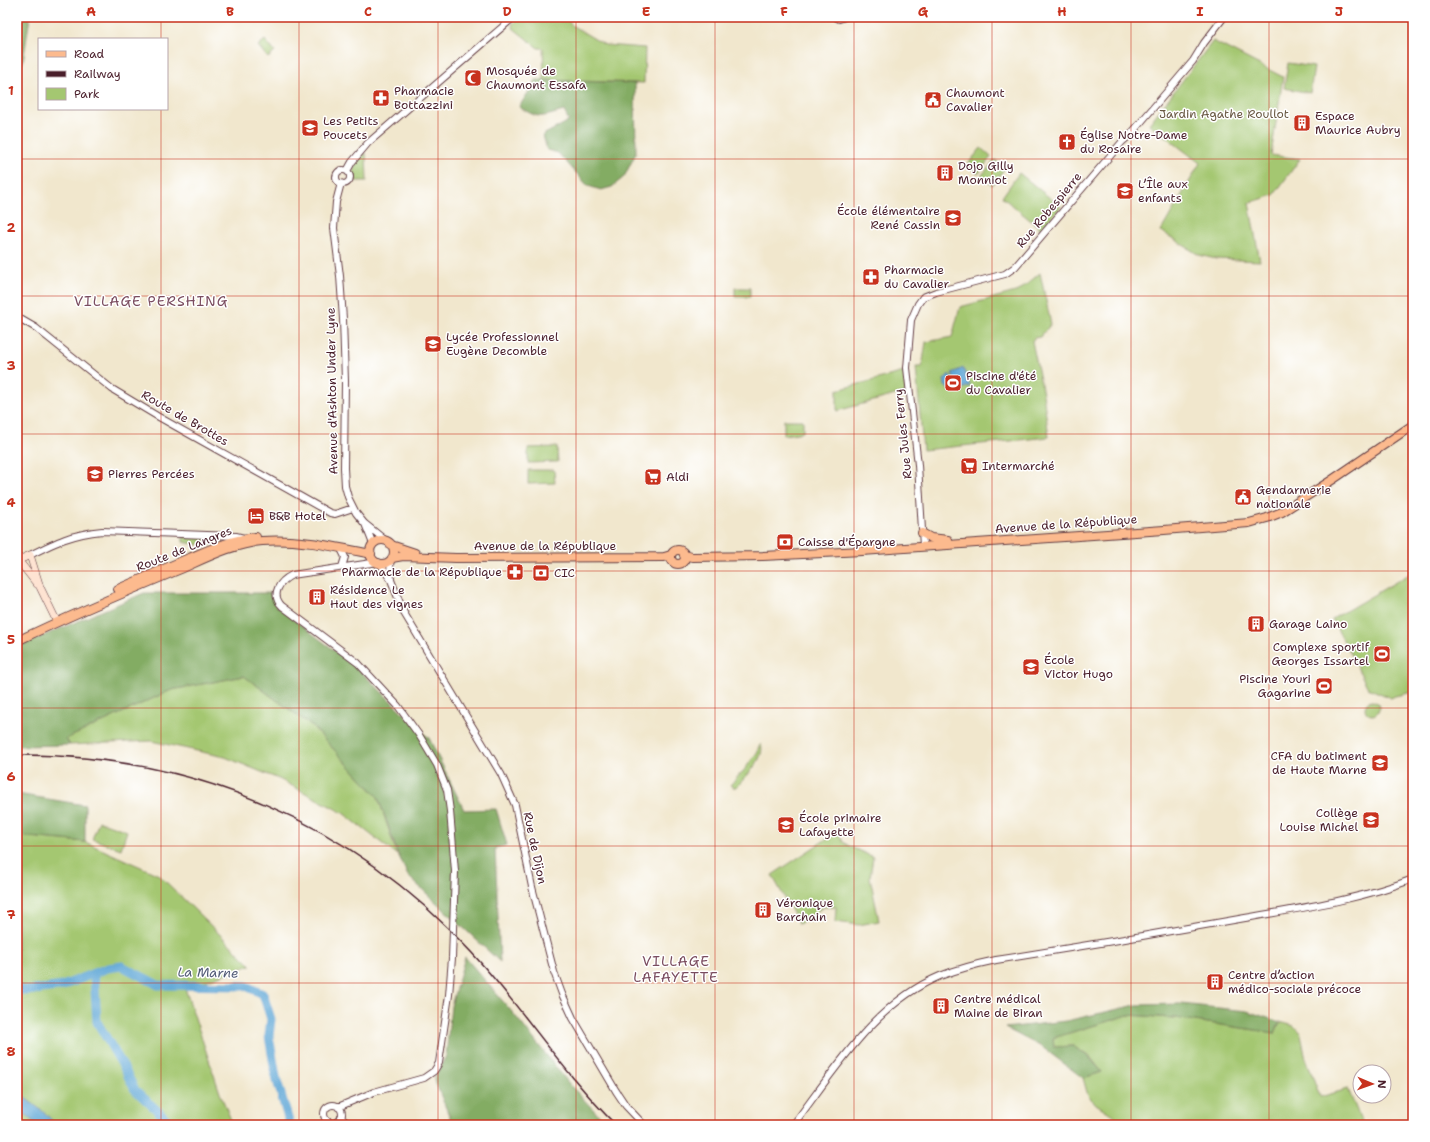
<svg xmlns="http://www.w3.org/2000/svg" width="1430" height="1142" font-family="'Shantell Sans',sans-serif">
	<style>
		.green { fill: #a4c771; stroke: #77734e }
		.forest { fill: #83ac63; stroke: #666647 }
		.water { fill: #5da6d5; stroke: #546280 }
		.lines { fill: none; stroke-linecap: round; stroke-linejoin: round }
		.river { stroke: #5da6d5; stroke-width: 9 }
		.tertiary-casing { stroke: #633d43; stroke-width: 8 }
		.secondary-casing { stroke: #633d43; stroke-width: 8 }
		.primary-casing { stroke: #633d43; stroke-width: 10 }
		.tertiary { stroke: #fff; stroke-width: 6 }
		.secondary { stroke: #fee3d2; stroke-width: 7 }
		.primary { stroke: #fcba8e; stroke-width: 8 }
		.rail { stroke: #4a1f2b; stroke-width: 1.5 }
		.grid { fill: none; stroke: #c8321e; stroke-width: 1; stroke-opacity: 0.55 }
		.labels { text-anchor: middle; stroke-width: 3; stroke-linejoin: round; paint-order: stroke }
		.poi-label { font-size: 12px; fill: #4a1f2b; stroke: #fff; text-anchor: start }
		.park-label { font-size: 12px; fill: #6a5a44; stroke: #fff }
		.street-label { font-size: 12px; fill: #4a1f2b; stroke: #fff }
		.water-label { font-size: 13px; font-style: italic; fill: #535c77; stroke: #fff }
		.quarter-label { font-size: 14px; letter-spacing: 1px; fill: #7a4c5f; stroke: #fff }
		.neatline { fill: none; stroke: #c8321e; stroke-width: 1.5 }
		.grid-label { font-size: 13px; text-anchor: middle; font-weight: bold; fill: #c8321e }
	</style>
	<rect width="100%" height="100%" fill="#fff"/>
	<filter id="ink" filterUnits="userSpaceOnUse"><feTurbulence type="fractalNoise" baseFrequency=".025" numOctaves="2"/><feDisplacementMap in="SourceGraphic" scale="8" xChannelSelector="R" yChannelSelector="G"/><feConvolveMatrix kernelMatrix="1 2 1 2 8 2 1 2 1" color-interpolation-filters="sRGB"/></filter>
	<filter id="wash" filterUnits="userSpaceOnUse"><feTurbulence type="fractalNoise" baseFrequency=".012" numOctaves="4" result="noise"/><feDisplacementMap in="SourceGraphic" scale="16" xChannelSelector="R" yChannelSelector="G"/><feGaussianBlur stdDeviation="0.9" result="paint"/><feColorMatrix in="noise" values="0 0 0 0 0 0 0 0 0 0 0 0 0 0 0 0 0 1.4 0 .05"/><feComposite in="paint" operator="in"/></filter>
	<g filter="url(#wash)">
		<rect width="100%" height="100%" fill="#f1e7cd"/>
		<path class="green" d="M520,17h47l4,8 34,20 40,3 -1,35 -100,-3 -1,-32h-5l-25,-20 -1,-4z
			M265,40l10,12 -7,6 -10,-12z
			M1213,41l70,36 -12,78 29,4 -26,36 -25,8 11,58 -44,-2 -17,-4 -38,-24 39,-68 -51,-39z
			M1288,63l26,4 -4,26 -26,-5z
			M981,148l10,9 -13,17 -11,-9z
			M366,153l1,28h-15c0,-10 4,-24 14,-28z
			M995,160l10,8 -13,17 -11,-9z
			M1019,173l42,34 -20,22 -39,-32z
			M1040,273l11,51 -11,13 -6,1 -2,3 11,53 6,43 -126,13 -7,-83h6l4,-25 26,-5 8,-30 59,-16z
			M735,288h15v9h-15z
			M904,372l2,20 -69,19v-21z
			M784,420h19v12l-19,3z
			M557,447l1,15 -30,1v-15z
			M528,470h26l1,13 -27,1z
			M213,536l19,1c-19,10 -29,9 -49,5v-5z
			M1413,572v120l-18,4 -4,2 -23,-10 -36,-69z
			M244,676l69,51 65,70 19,58 -54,-42 -62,-33 -56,-23 -74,-16 -81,4 -4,-6 105,-49z
			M1365 708a7 7 0 1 1 14 0a7 7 0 1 1-14 0Z
			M761,744c5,14 -15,32 -24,43h-4l-3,-2 15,-16 13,-18v-3z
			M99,821l28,10 -6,18 -29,-10z
			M837,832l7,11 9,5 20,9 -3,20 9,44 -20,4 -24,-3 1,-15h-13l-24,17 -27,-49z
			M17,836l68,6 74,33 92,90 -66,23 35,105 13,32h-216z
			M1128,1015l47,3 100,15 5,-11 14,4 7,8 4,21 15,42 28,-8 15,36h-235l-32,-21 -8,-8 -5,-18 19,-6 -11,-14 -18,-12 -19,1 -1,-9z"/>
		<path class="forest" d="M17,17h13l-7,45 -6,10z
			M536,80l99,3 1,70 -12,24 -12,10 -11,3 -13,-4 -30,-33 -11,-3 -4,-15 26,-14 -5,-10c-24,6 -23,9 -45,-4z
			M144,593h129l3,13 79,60 74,72 35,72 32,-1 11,36 -12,3 5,114 -92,-86 -10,-22 -20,-57 -65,-70 -69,-51 -73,14 -105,49 4,6 -53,1v-99z
			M17,794l68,11v37l-68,-6z
			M465,957l48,56 58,73 37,39h-155l-19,-46 12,-23 5,-50z
			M1181,1004l66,7 33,11 -5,11 -100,-15 -47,-3 -75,23 1,9 19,-1 17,12 12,14 -19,6 -41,-31 -37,-19 61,-7 70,-16z"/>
		<path class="water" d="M963,368l7,18 -11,4 -7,-17z
			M949,374l5,8 3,7 -3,1h-5l-4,-4 -1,-6z
			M17,1092l28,21 11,12h-19l-20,-18z"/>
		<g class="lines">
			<path class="river" d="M94,973l14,-5 14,-2 36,19 88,1 17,8 8,25 -2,17 7,41 14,48
				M17,989l10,2 36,-5 31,-13 3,49 26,44 12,24 38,35"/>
		</g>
	</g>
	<g filter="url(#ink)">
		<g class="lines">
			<g class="tertiary-casing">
				<path id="tertiary" d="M835,17l4,2 6,-2
					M336 177a7 7 0 1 1 14 0a7 7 0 1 1-14 0Z
					M347,171l5,-9 16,-19 146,-126
					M341,183l-5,19 -2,26 6,48 3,43 2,62 -1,87 1,18 3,11 8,16 8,10 21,17
					M17,317l19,11 76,61 45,27 173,97 5,1 18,-6
					M365,524l8,20
					M923,546l-5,-81 -11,-97 4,-48 7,-16 5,-7 13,-5 69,-18 10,-7 107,-125 8,-7 63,-74 11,-18 20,-26
					M341,549l4,8 -3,10
					M30,555c26,-13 42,-21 72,-24l105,4 29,1 8,2
					M390,560l1,20 13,33 97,161 14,31 17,82 22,85 8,22 11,24 43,73 10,15 18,19
					M380,563l10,16
					M324 1114a9 9 0 1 1 18 0a9 9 0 1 1-18 0Z
					M338,1107l36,-15 50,-14 10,-7 5,-8 10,-68 3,-37 3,-87 -5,-60 -3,-21 -10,-25 -18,-30 -21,-29 -40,-43 -76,-57c-12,-12 -2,-25 10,-31l86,-13
					M341,1117l7,8
					M793,1125c41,-54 82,-122 147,-149 18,-7 37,-12 56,-16 83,-13 166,-27 249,-42 56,-10 114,-18 168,-39"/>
			</g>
			<g class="secondary-casing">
				<path id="secondary" d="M18,560l19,24
					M17,561l13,-6 10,32 17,35"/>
			</g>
			<g class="primary-casing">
				<path id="primary" d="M922,533l9,5 17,2
					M370 552a12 12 0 1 1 24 0a12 12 0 1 1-24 0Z
					M391,545l24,8
					M671 557a7 7 0 1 1 14 0a7 7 0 1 1-14 0Z
					M684,555l8,2 71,-1 99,-5 302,-21 85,-7 18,-5 15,-6 50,-32 81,-55
					M392,558l11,-2 53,2 208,-1 7,-2
					M118,589c24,-10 47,-21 71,-31 22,-9 44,-19 67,-21
					M17,641c52,-25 106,-48 159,-70 28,-12 56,-27 86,-30 36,-3 74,6 109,13"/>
			</g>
			<use href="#tertiary" class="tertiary"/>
			<use href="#secondary" class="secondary"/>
			<use href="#primary" class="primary"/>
			<path class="rail" d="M17,755c176,-1 335,67 454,197 51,55 91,120 145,173"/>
		</g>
	</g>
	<path class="grid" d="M161,17v22M299,17v1108M438,17v1108M576,17v1108M715,17v1108M854,17v1108M992,17v1108M1131,17v1108M1269,17v1108M161,109v1016M17,159h1396M17,296h1396M17,434h1396M17,571h1396M17,708h1396M17,846h1396M17,983h1396"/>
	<defs>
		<g id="mosque-square" transform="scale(0.9)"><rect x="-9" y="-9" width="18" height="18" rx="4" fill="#c8321e" stroke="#fff"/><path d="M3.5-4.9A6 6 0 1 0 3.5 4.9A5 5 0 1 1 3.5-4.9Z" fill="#fff"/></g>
		<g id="pharmacy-square" transform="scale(0.9)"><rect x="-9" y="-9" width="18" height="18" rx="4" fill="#c8321e" stroke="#fff"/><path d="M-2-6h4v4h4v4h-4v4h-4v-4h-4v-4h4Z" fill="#fff"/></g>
		<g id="civic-square" transform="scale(0.9)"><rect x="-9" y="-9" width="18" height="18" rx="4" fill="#c8321e" stroke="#fff"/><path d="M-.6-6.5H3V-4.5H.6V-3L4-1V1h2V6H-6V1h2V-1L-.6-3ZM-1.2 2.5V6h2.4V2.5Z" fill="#fff"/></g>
		<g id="building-square" transform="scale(0.9)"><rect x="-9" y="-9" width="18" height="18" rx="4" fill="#c8321e" stroke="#fff"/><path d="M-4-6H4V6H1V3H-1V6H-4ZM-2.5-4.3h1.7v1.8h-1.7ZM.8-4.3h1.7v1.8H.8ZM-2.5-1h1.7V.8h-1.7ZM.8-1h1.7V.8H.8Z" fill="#fff"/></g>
		<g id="school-square" transform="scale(0.9)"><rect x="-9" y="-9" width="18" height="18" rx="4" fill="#c8321e" stroke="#fff"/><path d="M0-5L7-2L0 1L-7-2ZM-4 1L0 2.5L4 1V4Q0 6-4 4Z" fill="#fff"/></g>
		<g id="church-square" transform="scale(0.9)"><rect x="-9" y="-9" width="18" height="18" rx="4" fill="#c8321e" stroke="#fff"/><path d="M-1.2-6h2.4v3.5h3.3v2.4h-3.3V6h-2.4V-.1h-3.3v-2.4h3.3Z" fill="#fff"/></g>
		<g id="stadium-square" transform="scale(0.9)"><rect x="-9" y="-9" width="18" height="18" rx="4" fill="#c8321e" stroke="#fff"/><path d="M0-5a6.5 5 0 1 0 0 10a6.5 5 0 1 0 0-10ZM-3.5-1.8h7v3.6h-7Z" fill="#fff"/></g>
		<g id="supermarket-square" transform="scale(0.9)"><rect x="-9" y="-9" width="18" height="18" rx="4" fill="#c8321e" stroke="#fff"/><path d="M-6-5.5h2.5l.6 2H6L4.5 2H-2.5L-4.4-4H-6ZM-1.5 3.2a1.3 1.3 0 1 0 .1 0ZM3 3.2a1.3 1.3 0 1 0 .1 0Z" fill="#fff"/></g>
		<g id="hotel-square" transform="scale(0.9)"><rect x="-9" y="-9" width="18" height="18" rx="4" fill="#c8321e" stroke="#fff"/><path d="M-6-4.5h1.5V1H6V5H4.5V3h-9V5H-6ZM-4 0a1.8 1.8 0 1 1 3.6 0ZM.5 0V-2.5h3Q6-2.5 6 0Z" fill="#fff"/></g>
		<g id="bank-square" transform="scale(0.9)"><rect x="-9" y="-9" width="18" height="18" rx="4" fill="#c8321e" stroke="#fff"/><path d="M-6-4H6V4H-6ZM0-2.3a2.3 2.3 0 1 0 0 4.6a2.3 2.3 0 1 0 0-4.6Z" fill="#fff"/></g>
	</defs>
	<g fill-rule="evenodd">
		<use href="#mosque-square" x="473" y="78"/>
		<use href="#pharmacy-square" x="381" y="98"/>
		<use href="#civic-square" x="933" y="100"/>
		<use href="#building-square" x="1302" y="123"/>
		<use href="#school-square" x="310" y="128"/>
		<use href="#church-square" x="1067" y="142"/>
		<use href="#building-square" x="945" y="173"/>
		<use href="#school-square" x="1125" y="191"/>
		<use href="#school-square" x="953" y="218"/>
		<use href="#pharmacy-square" x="871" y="277"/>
		<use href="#school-square" x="433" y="344"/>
		<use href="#stadium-square" x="953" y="383"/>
		<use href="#supermarket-square" x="969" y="466"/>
		<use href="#school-square" x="95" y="474"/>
		<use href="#supermarket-square" x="653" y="477"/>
		<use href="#civic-square" x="1243" y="497"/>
		<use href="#hotel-square" x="256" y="516"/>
		<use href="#bank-square" x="785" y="542"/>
		<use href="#pharmacy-square" x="515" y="572"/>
		<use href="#bank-square" x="541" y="573"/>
		<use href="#building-square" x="317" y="597"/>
		<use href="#building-square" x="1256" y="624"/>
		<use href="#stadium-square" x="1382" y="654"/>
		<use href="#school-square" x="1031" y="667"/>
		<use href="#stadium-square" x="1324" y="686"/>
		<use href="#school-square" x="1380" y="763"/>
		<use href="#school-square" x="1371" y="820"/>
		<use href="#school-square" x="786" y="825"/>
		<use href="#building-square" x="763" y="910"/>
		<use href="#building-square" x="1215" y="982"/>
		<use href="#building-square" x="941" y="1006"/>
	</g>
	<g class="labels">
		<g class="poi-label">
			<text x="486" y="75">Mosquée de<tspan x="486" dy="14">Chaumont Essafa</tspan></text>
			<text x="394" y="95">Pharmacie<tspan x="394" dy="14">Bottazzini</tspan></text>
			<text x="946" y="97">Chaumont<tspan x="946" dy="14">Cavalier</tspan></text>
			<text x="1315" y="120">Espace<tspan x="1315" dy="14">Maurice Aubry</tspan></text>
			<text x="323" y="125">Les Petits<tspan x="323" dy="14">Poucets</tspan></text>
			<text x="1080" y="139">Église Notre-Dame<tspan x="1080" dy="14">du Rosaire</tspan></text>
			<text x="958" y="170">Dojo Gilly<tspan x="958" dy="14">Monniot</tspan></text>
			<text x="1138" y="188">L’Île aux<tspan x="1138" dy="14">enfants</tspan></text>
			<text x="940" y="215" text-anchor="end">École élémentaire<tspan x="940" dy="14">René Cassin</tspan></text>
			<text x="884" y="274">Pharmacie<tspan x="884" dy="14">du Cavalier</tspan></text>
			<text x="446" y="341">Lycée Professionnel<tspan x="446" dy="14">Eugène Decomble</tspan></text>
			<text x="966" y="380">Piscine d'été<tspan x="966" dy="14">du Cavalier</tspan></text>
			<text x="982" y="470">Intermarché</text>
			<text x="108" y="478">Pierres Percées</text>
			<text x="666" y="481">Aldi</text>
			<text x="1256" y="494">Gendarmerie<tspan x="1256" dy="14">nationale</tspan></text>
			<text x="269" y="520">B&amp;B Hotel</text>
			<text x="798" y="546">Caisse d'Épargne</text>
			<text x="502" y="576" text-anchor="end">Pharmacie de la République</text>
			<text x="554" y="577">CIC</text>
			<text x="330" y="594">Résidence Le<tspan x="330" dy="14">Haut des vignes</tspan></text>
			<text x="1269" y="628">Garage Laino</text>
			<text x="1369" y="651" text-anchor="end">Complexe sportif<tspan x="1369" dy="14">Georges Issartel</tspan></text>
			<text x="1044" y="664">École<tspan x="1044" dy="14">Victor Hugo</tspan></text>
			<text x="1311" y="683" text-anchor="end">Piscine Youri<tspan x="1311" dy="14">Gagarine</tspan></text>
			<text x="1367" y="760" text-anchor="end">CFA du batiment<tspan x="1367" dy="14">de Haute Marne</tspan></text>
			<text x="1358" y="817" text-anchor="end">Collège<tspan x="1358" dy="14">Louise Michel</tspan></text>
			<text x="799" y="822">École primaire<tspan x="799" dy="14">Lafayette</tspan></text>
			<text x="776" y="907">Véronique<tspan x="776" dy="14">Barchain</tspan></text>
			<text x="1228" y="979">Centre d’action<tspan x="1228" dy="14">médico-sociale précoce</tspan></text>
			<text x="954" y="1003">Centre médical<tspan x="954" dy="14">Maine de Biran</tspan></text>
		</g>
		<g class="park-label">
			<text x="1224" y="118">Jardin Agathe Roullot</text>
		</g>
		<g class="street-label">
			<text transform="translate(1049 210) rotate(-50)" y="4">Rue Robespierre</text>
			<text transform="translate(332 391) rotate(-91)" y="4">Avenue d'Ashton Under Lyne</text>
			<text transform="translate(185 418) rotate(30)" y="4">Route de Brottes</text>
			<text transform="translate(903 434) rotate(-96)" y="4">Rue Jules Ferry</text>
			<text transform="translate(1066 524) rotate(-4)" y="4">Avenue de la République</text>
			<text x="545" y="550">Avenue de la République</text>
			<text transform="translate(184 549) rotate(-22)" y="4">Route de Langres</text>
			<text transform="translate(535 848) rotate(78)" y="4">Rue de Dijon</text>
		</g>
		<g class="water-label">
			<text transform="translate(208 972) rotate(1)" y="5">La Marne</text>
		</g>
		<g class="quarter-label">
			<text x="151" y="306">VILLAGE PERSHING</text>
			<text x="676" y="966">VILLAGE<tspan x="676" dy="16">LAFAYETTE</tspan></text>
		</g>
	</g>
	<rect width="1430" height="1142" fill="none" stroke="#fff" stroke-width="44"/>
	<rect x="38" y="38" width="130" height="72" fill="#ffffff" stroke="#b7a5aa"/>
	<rect x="46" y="51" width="20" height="6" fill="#fcba8e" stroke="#b7a5aa"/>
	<text x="74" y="58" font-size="12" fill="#4a1f2b">Road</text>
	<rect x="46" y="71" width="20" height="6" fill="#4a1f2b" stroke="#b7a5aa"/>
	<text x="74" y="78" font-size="12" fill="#4a1f2b">Railway</text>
	<rect x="46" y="88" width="20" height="12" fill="#a4c771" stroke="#b7a5aa"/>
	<text x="74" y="98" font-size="12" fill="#4a1f2b">Park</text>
	<g transform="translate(1372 1084) rotate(92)"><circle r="19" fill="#ffffff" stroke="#b7a5aa"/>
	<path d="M0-3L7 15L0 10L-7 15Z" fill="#c8321e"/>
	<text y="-6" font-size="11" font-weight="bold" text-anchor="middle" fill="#4a1f2b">N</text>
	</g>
	<rect x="22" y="22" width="1386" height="1098" class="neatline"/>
	<g class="grid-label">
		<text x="91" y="16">A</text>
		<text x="230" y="16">B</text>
		<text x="368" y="16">C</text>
		<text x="507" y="16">D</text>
		<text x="646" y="16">E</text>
		<text x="784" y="16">F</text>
		<text x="923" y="16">G</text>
		<text x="1062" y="16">H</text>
		<text x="1200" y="16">I</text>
		<text x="1339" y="16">J</text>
		<text x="11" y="95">1</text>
		<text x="11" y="232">2</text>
		<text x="11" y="370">3</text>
		<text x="11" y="507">4</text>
		<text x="11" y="644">5</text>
		<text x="11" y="781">6</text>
		<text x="11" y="919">7</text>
		<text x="11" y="1056">8</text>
	</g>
</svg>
